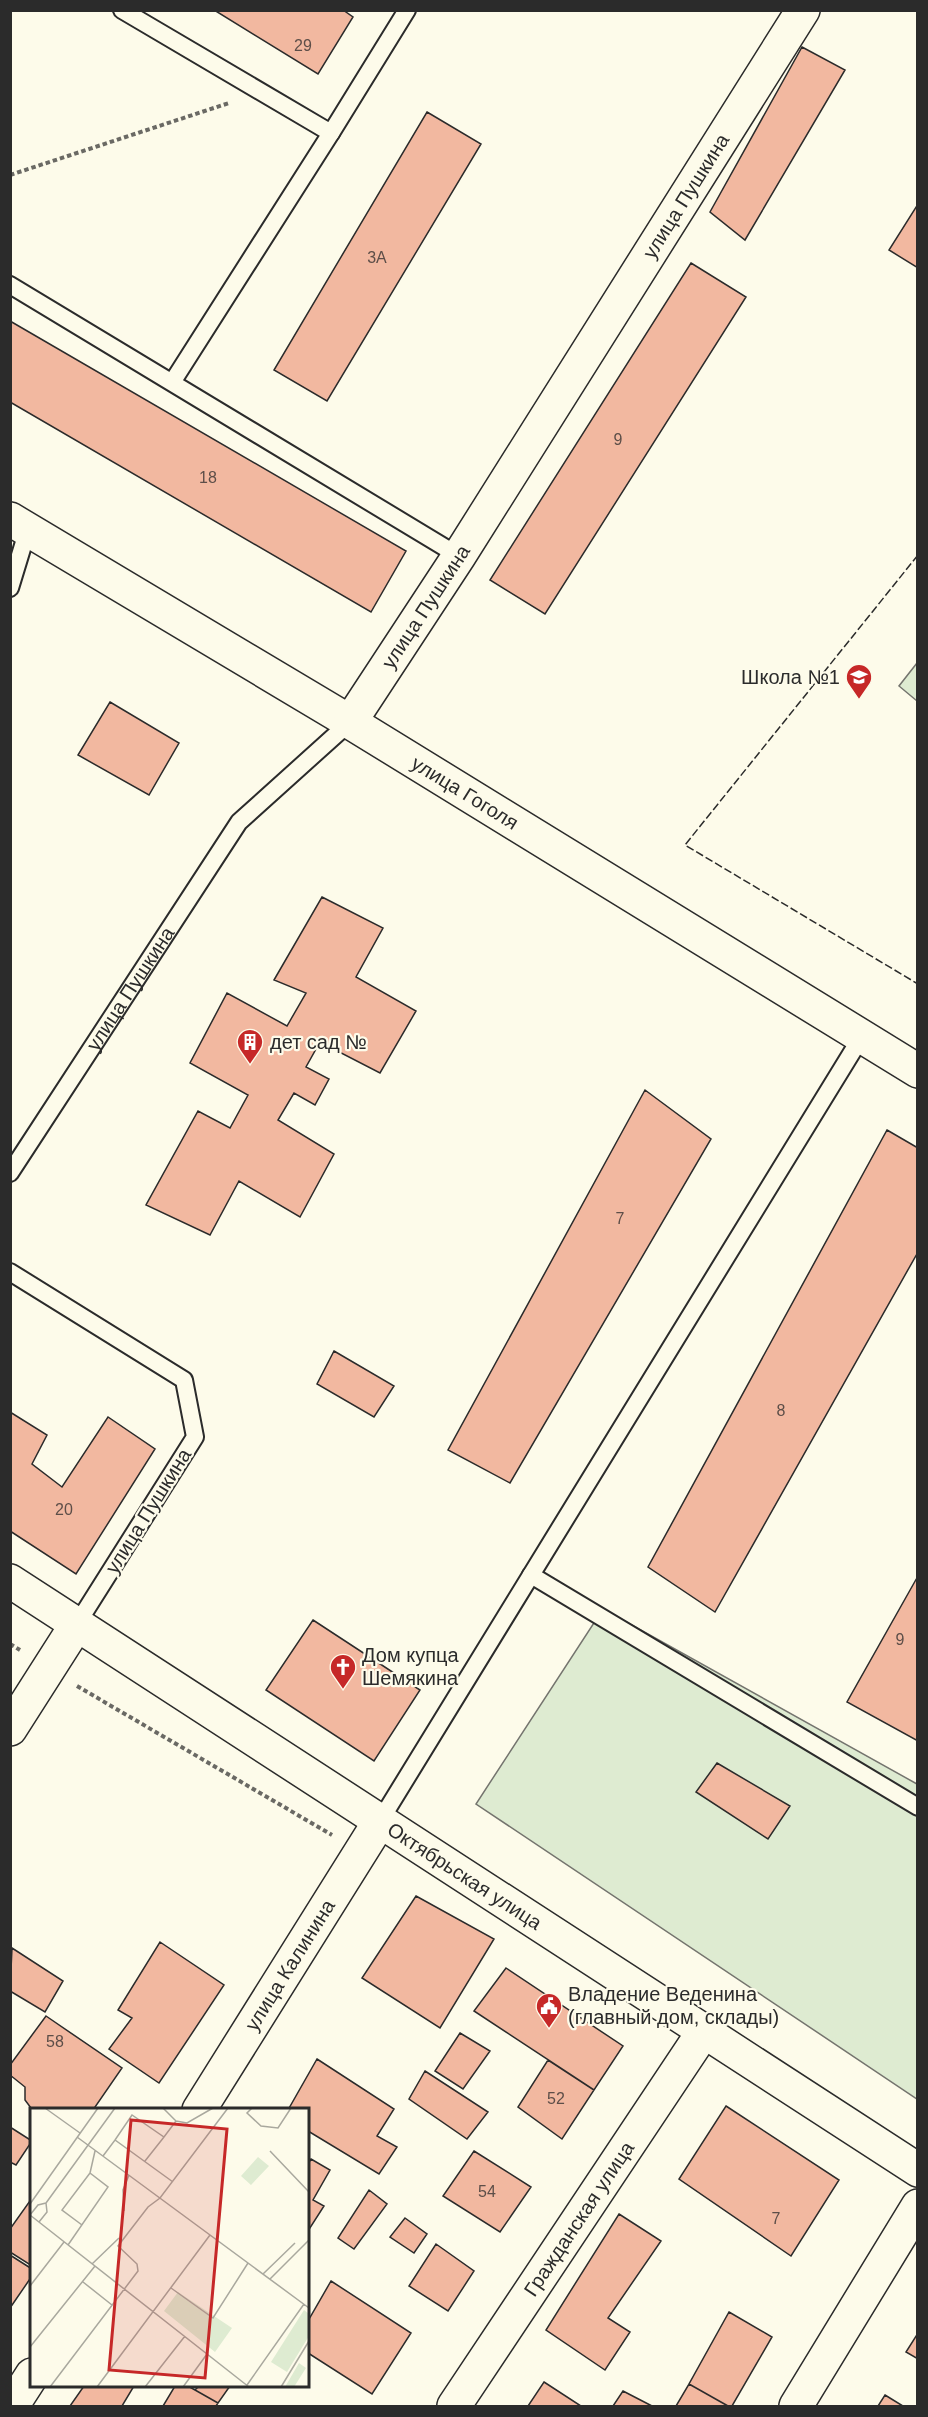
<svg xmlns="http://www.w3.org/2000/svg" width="928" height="2417" font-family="Arial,sans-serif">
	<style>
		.green { fill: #deebd1; stroke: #74746e; stroke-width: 1.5 }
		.building { fill: #f2b8a0; stroke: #2b2b2b; stroke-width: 1.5 }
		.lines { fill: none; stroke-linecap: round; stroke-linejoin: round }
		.lane-casing { stroke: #2b2b2b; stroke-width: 20 }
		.street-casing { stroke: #2b2b2b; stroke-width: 36 }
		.path { stroke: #6a6964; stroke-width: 4; stroke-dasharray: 4.5 3; stroke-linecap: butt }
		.lane { stroke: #fdfbea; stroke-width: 16 }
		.street { stroke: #fdfbea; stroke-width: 33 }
		.fence { stroke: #2b2b2b; stroke-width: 1.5; stroke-dasharray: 8 3; stroke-linecap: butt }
		.labels { text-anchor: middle; stroke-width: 4.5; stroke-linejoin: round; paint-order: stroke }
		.number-label { font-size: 16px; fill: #5d4e48 }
		.street-label { font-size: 20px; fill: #2b2b2b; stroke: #fdfbea }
		.poi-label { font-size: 20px; fill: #2b2b2b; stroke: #fdfbea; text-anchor: start }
		.inset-road { fill: none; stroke: #a9a89e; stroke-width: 1.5 }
		.view { fill: #c62828; fill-opacity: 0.15; stroke: #c62828; stroke-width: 3 }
		.inset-edge { fill: none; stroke: #2b2b2b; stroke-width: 3 }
	</style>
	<rect width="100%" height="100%" fill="#fdfbea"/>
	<path class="green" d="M917,663v38l-18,-15z
		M603,1609l314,175v315l-441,-295z"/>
	<path class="building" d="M214,10h129l10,7 -35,57z
		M802,47l43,23 -100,170 -35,-28z
		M427,112l54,32 -154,257 -53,-31z
		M918,204v64l-29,-18z
		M691,263l55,34 -201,317 -55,-34z
		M10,321l396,230 -35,61 -361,-210z
		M110,702l69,41 -30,52 -71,-40z
		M322,897l61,31 -27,49 60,34 -36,62 -60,-31 -14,25 23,12 -14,26 -21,-12 -16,27 56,34 -34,63 -61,-36 -29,54 -64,-30 52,-94 32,17 18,-33 -58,-32 37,-70 60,33 19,-33 -32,-13z
		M645,1090l66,49 -201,344 -62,-33z
		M887,1130l31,18v104l-203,360 -67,-45z
		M334,1351l60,35 -20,31 -57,-33z
		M10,1412l37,23 -15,29 30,23 46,-70 47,32 -79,125 -66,-43z
		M918,1576v165l-71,-39z
		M313,1620l107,70 -46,71 -108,-71z
		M717,1763l73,43 -22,33 -72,-47z
		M416,1896l78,43 -54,89 -78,-50z
		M160,1942l64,43 -65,98 -50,-34 23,-31 -14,-8z
		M12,1948l51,33 -18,31 -35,-21z
		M506,1968l117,78 -29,44 -120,-79z
		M46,2016l76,52 -29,42 -62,-2 -6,-8v-13l-15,-12v-10z
		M460,2033l30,18 -27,38 -28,-18z
		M317,2059l77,50 -17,27 20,11 -18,27 -71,-43v-21h-20z
		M548,2060l46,30 -32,49 -44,-32z
		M425,2071l63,41 -21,27 -58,-40z
		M726,2106l113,74 -48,76 -112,-77z
		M10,2127l22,14 -16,24 -6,-3z
		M474,2151l57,36 -31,45 -57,-36z
		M311,2159l19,11 -17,30 11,6 -16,25v-67z
		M369,2190l18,14 -33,45 -16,-11z
		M32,2198v68l-22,-14v-23z
		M619,2214l42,27 -53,77 22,14 -25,38 -59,-40z
		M405,2218l22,16 -13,19 -24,-16z
		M436,2244l38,27 -26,40 -39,-25z
		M10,2255l22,14v7l-22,32z
		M331,2281l80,52 -39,61 -64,-41v-32z
		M729,2312l43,25 -40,69h-4l-39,-22z
		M918,2333v26l-12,-7z
		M544,2382l37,24h-53z
		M689,2384l39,22h-52z
		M84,2386h50l-12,20h-52z
		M175,2386h13l30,17 -2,3h-53z
		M199,2386h31l-12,17 -23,-13z
		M623,2391l29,15h-39z
		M885,2395l18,11h-25z"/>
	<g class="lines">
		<g class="lane-casing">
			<g id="lane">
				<path d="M122,10l209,123 76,-123"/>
				<path d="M10,285l449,271"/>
				<path d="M173,381l158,-248"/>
				<path d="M10,588l18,-59"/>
				<path id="s1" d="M10,1173l229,-351 111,-100"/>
				<path d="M10,1272l174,108 11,57 -118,187"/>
				<path d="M531,1575l387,232"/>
				<path d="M380,1821l482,-785"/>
			</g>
		</g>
		<g class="street-casing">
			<g id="street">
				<path id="s2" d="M10,519l340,203 568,349"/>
				<path id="s3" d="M350,722l109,-166 344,-546"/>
				<path id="s4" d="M10,1581l908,589"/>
				<path d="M10,1729l67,-105"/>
				<path id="s5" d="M199,2110l181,-289"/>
				<path d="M12,2406l20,-31"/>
				<path id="s6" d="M454,2406l250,-375"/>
				<path d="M796,2406l122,-200"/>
			</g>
		</g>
		<path class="path" d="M10,175l219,-72
			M10,1644l10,6
			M77,1686l255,149"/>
		<use href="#lane" class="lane"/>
		<use href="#street" class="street"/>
		<path class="fence" d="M918,555l-233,290 233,139"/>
	</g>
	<defs>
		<g id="school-pin" transform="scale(1.35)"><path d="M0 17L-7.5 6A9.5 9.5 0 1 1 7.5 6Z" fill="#c62828" stroke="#fdfbea"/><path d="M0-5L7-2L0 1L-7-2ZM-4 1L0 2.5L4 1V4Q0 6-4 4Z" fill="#fff"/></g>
		<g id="building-pin" transform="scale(1.35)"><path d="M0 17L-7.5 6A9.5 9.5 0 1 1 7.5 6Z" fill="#c62828" stroke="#fdfbea"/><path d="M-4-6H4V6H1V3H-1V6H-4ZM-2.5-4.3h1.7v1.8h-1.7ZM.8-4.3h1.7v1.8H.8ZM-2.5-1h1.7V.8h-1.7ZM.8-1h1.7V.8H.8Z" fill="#fff"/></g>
		<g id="church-pin" transform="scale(1.35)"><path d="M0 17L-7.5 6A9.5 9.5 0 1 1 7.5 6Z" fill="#c62828" stroke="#fdfbea"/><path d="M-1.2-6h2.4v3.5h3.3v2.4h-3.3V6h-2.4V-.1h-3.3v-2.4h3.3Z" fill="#fff"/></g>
		<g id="civic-pin" transform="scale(1.35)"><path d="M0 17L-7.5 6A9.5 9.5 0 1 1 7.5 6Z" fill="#c62828" stroke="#fdfbea"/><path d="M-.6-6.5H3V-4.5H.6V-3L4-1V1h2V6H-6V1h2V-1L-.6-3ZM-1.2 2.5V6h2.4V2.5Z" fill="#fff"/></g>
	</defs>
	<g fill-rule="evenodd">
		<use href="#school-pin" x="859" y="677"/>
		<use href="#building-pin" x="250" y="1042"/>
		<use href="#church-pin" x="343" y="1667"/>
		<use href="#civic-pin" x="549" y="2006"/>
	</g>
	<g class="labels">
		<g class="number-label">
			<text x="303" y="51">29</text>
			<text x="377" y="263">3А</text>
			<text x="618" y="445">9</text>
			<text x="208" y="483">18</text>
			<text x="620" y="1224">7</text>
			<text x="781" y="1416">8</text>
			<text x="64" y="1515">20</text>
			<text x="900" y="1645">9</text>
			<text x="55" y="2047">58</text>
			<text x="556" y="2104">52</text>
			<text x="487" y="2197">54</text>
			<text x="776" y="2224">7</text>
		</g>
		<g class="street-label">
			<text dy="7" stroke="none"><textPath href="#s3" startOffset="624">улица Пушкина</textPath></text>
			<text dy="7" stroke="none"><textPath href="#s3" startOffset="138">улица Пушкина</textPath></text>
			<text dy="7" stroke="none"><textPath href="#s2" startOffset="531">улица Гоголя</textPath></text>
			<text dy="7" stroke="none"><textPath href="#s1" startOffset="220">улица Пушкина</textPath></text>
			<text transform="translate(148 1511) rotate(-58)" y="7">улица Пушкина</text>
			<text dy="7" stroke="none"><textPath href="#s4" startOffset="542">Октябрьская улица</textPath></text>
			<text dy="7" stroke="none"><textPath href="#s5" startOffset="171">улица Калинина</textPath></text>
			<text dy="7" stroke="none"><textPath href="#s6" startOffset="225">Гражданская улица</textPath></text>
		</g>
		<g class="poi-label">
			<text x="840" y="684" text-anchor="end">Школа №1</text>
			<text x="270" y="1049">дет сад №</text>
			<text x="362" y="1662">Дом купца<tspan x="362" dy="23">Шемякина</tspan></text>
			<text x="568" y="2001">Владение Веденина<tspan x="568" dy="23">(главный дом, склады)</tspan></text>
		</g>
	</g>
	<g transform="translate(30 2108)">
		<rect width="279" height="279" fill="#fdfbea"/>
		<path d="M228,49l11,9 -18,19 -10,-9zM148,184l54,36 -17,24 -51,-41zM274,202l5,4v22l-22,36 -16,-10zM269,255l7,5 -12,19h-9z" fill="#deebd1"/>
		<path class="inset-road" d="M15,0l35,25M222,0l-5,5 14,13 17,2 13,-20M146,13l11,2 26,-15M47,29l232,171M85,32l17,-25 32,22 12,-16 -13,-13M240,43l39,41M73,48l12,-16 58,42M115,53l19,-24M0,96l68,-96M94,103l-1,-21 6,-15M0,107l219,172M0,107l8,-10 8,-2M9,114l8,-10 -1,-9 69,-95M52,117l-20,-15 28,-37M38,137l40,-58 -18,-14 5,-22M62,156l27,-26M233,166l32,-31M240,171l39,-39M53,174l29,23M0,178l34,-44M141,180l42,30 35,-55M0,239l65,-81M217,277l57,-81M20,279l88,-116 -1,-7 -19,-18 30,-39 12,-9 68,-90M67,279l113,-152M115,279l40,-51M153,279l24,-33M251,279l28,-46"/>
		<path class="view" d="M101,12l96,9 -22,249 -96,-8z"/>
		<rect width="279" height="279" class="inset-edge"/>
	</g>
	<rect width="928" height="2417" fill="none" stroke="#2b2b2b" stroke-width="24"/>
</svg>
